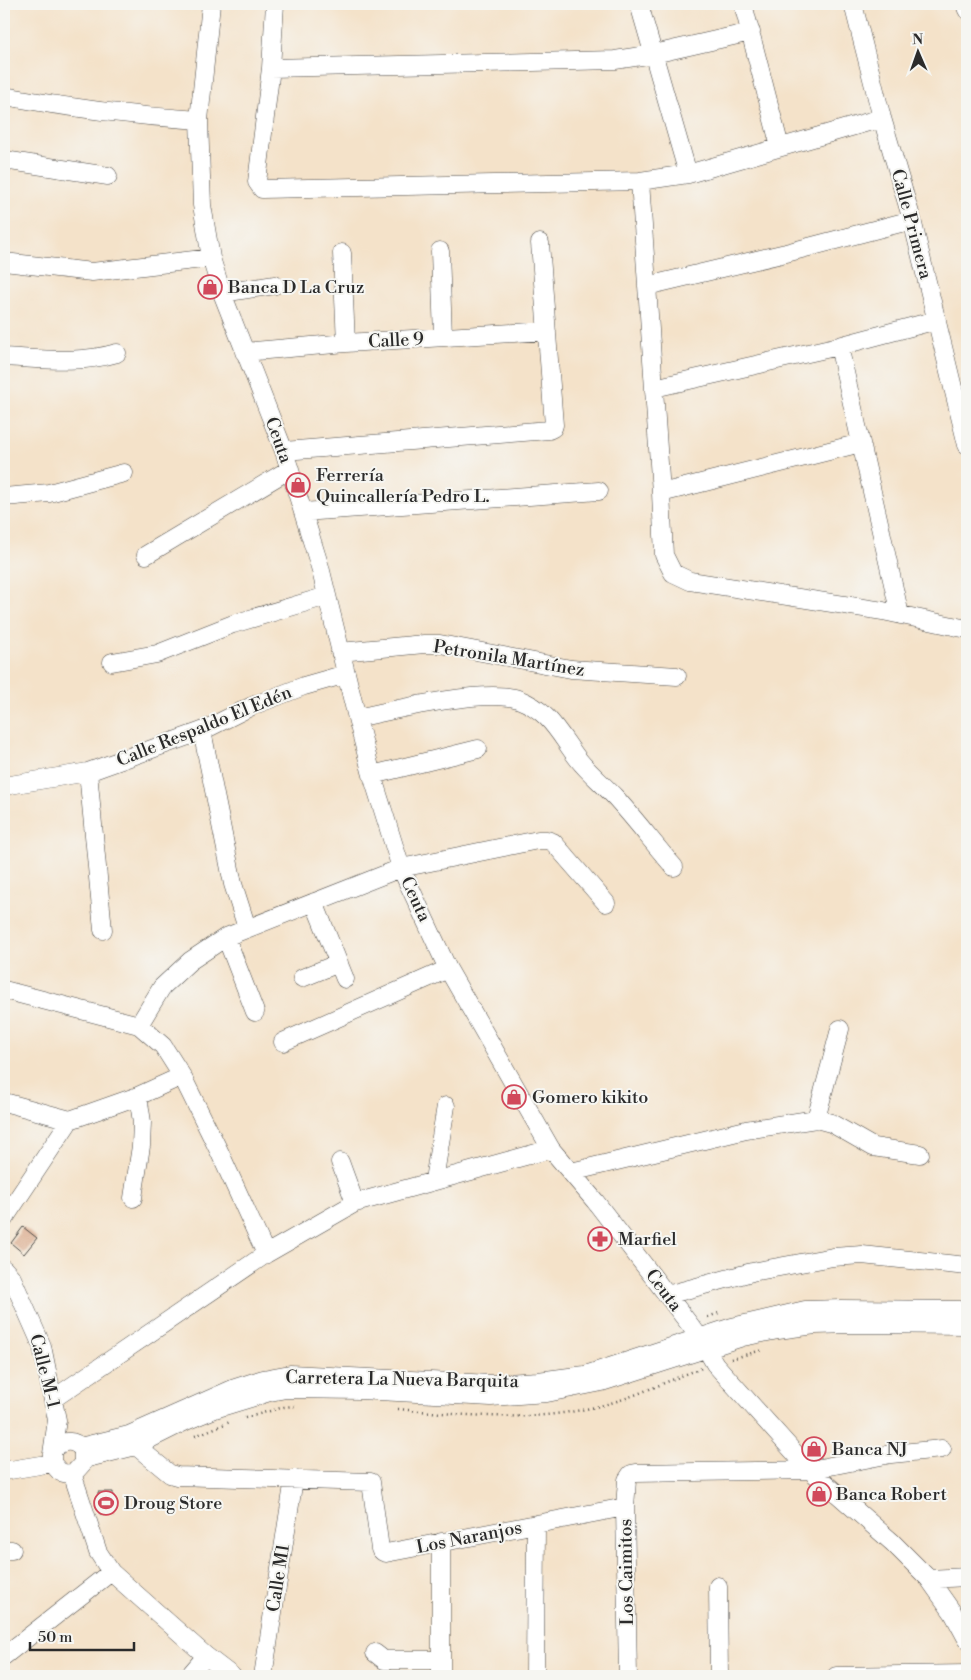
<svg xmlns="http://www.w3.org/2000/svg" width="971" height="1680" font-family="'Libre Bodoni',serif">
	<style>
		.building { fill: #d59c78 }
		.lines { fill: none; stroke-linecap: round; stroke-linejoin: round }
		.minor-casing { stroke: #494643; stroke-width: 19 }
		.path { stroke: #494643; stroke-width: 2.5; stroke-dasharray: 1 4; stroke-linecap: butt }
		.minor { stroke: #fff; stroke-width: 18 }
		.labels { text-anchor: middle; stroke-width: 4; stroke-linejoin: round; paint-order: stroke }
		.street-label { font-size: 18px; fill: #2b2b2b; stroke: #f6f6f2 }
		.poi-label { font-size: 18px; fill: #2b2b2b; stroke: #f6f6f2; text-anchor: start }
	</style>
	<rect width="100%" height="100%" fill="#f6f6f2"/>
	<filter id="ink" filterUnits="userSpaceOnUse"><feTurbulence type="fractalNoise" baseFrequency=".02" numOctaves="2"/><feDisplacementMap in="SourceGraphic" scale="10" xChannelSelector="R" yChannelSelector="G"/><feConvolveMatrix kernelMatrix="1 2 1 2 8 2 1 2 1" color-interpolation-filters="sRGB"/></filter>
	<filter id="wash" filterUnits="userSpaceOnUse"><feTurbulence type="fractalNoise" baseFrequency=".0096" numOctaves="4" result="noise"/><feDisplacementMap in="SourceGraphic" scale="20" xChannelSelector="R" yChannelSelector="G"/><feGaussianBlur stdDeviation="1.12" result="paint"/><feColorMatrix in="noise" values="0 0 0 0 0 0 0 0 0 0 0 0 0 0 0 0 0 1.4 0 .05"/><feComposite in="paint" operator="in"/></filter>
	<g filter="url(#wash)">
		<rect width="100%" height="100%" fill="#f4e2c9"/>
		<g id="blocks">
			<path class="building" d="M23,1227l14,11 -13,16 -13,-11z
				M98,1492h15l1,21 -14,1z"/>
		</g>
	</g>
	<g filter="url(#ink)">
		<use href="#blocks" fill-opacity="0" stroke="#494643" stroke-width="1"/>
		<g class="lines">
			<g class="minor-casing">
				<path id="minor" d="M211,4l-12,116 3,85 9,53 11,35 62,158 36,116 37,151 15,57 29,93 47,101 103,180 44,52 105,137 15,26 95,106 82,72 37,37 24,34 14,26
					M275,4l-4,64 -14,114 5,7 378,-8 48,-7 194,-56
					M639,4l49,170
					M743,4l37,143
					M853,4l29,114 30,102 55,225
					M965,4l2,6
					M271,68l344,-8 39,-6 97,-22
					M4,96c64,12 129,20 195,24
					M4,160l104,16
					M640,181l21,312 3,62 9,18 17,8 193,30 84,18
					M440,251l3,86
					M342,253l4,90
					M4,262l88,10 119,-14
					M647,286l139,-33 126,-33
					M222,293l53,-8
					M839,346l61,269
					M244,352l102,-9 201,-12
					M4,357c39,2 75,7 113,-4
					M654,388l185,-42 98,-26
					M284,451l265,-21 4,-2 1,-3 -14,-182
					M661,493l200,-50
					M4,497l45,-4 75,-20
					M303,512l296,-21
					M146,555l144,-86
					M340,652l84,-8h16l131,25 106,7
					M112,662l45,-8 76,-30 94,-28
					M357,718c36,-8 128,-30 161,-19 32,12 41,35 60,60 11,14 25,25 37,38 20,22 39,47 59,70
					M202,731l31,153 14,44
					M88,772l15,158
					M372,775l106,-26
					M4,786l84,-14 114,-41 50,-25 52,-20 42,-12
					M314,902l31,77
					M226,937l29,75
					M302,978l37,-15
					M4,990l135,35 24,21 19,30 37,75 47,103
					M139,1025l23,-38 28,-26 36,-24 175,-69 137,-28h9l6,2 53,61
					M283,1042l165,-73
					M4,1102l66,18 68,-24 44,-20
					M816,1119l24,-90
					M340,1162l15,41
					M571,1172l175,-42 70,-11 15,4 42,24 47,7
					M434,1180l12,-74
					M133,1198l8,-52 1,-24 -4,-26
					M4,1219l66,-99
					M4,1269l8,9 30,68 15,74 -5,34v9l8,9 8,2 7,-2 8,-9v-13c-8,-11 -21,-11 -30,0
					M667,1295l85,-23 81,-15 29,-2 105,11
					M53,1399l213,-145 89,-51 196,-54
					M136,1446l34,28 7,2 194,6 9,67 3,3 3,1 239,-46
					M80,1447l49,-12 106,-47 28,-9 27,-5 201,10 47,-3 47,-6 147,-48 73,-17 36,-1 126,1
					M84,1459l52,-13 50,-25 29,-12 55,-17 16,-3 74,1 131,7 56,-4 55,-11 141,-45 35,-7 37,-5 38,-1 114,1
					M4,1471l48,-8
					M72,1473l26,79 13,20 95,84 26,20
					M441,1542v134
					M4,1550h8
					M929,1579l38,-2
					M718,1586l1,90
					M375,1653l9,7h57
					M4,1656l107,-84
					M189,1676l17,-20
					M263,1676l31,-197
					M535,1676l1,-152
					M628,1676l-3,-169 2,-27 4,-6 5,-1 174,-3 81,-16 51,-5
					M836,1676l131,-2"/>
			</g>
			<path class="path" d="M708,1317l11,-4
				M731,1359l31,-9
				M398,1409c66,6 131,14 197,-2 37,-8 71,-26 107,-39
				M245,1418l39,-11 11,-1
				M195,1436l35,-14"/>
			<use href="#minor" class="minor"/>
		</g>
	</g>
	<defs>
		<g id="shop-ring" transform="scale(1.25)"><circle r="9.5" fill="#f6f6f2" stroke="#d1495b" stroke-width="1.5"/><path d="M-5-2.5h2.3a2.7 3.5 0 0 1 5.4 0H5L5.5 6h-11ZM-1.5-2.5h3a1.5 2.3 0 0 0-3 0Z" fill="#d1495b"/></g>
		<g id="pharmacy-ring" transform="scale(1.25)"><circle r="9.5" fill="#f6f6f2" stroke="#d1495b" stroke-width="1.5"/><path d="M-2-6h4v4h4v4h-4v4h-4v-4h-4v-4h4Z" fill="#d1495b"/></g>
		<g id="stadium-ring" transform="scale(1.25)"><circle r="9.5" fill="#f6f6f2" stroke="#d1495b" stroke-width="1.5"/><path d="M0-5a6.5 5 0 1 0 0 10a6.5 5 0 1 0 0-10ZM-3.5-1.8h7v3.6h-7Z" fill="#d1495b"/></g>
	</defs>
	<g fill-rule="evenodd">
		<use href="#shop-ring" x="210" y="287"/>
		<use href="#shop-ring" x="298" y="485"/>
		<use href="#shop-ring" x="514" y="1097"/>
		<use href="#pharmacy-ring" x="600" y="1239"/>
		<use href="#shop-ring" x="814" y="1449"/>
		<use href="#shop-ring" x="819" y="1494"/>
		<use href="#stadium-ring" x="106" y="1503"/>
	</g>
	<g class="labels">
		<g class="street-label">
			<text transform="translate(912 224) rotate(75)" y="6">Calle Primera</text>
			<text transform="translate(396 340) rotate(-3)" y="6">Calle 9</text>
			<text transform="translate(279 440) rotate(70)" y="6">Ceuta</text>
			<text transform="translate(509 658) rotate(9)" y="6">Petronila Martínez</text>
			<text transform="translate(204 726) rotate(-22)" y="6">Calle Respaldo El Edén</text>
			<text transform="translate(416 899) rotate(65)" y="6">Ceuta</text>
			<text transform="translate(664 1290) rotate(53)" y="6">Ceuta</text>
			<text transform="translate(45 1371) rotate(76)" y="6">Calle M-1</text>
			<text transform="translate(402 1379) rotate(1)" y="6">Carretera La Nueva Barquita</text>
			<text transform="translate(469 1537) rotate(-11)" y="6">Los Naranjos</text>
			<text transform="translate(626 1572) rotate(-91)" y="6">Los Caimitos</text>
			<text transform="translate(278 1578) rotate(-81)" y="6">Calle M1</text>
		</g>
		<g class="poi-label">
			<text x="228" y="293">Banca D La Cruz</text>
			<text x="316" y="481">Ferrería<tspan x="316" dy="21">Quincallería Pedro L.</tspan></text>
			<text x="532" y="1103">Gomero kikito</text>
			<text x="618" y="1245">Marfiel</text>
			<text x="832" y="1455">Banca NJ</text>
			<text x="836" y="1500">Banca Robert</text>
			<text x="124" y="1509">Droug Store</text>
		</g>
	</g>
	<rect width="971" height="1680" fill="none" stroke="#f6f6f2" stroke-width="20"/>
	<g transform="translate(918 52) rotate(358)" stroke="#f6f6f2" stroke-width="4" paint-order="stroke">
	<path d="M0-4L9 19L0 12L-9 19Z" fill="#2b2b2b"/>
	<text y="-8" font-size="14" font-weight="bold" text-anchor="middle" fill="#2b2b2b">N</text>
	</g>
	<path d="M30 1642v8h104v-8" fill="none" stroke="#2b2b2b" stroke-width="2.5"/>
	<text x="38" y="1642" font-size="15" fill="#2b2b2b" stroke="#f6f6f2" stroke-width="4" paint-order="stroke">50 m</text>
</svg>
